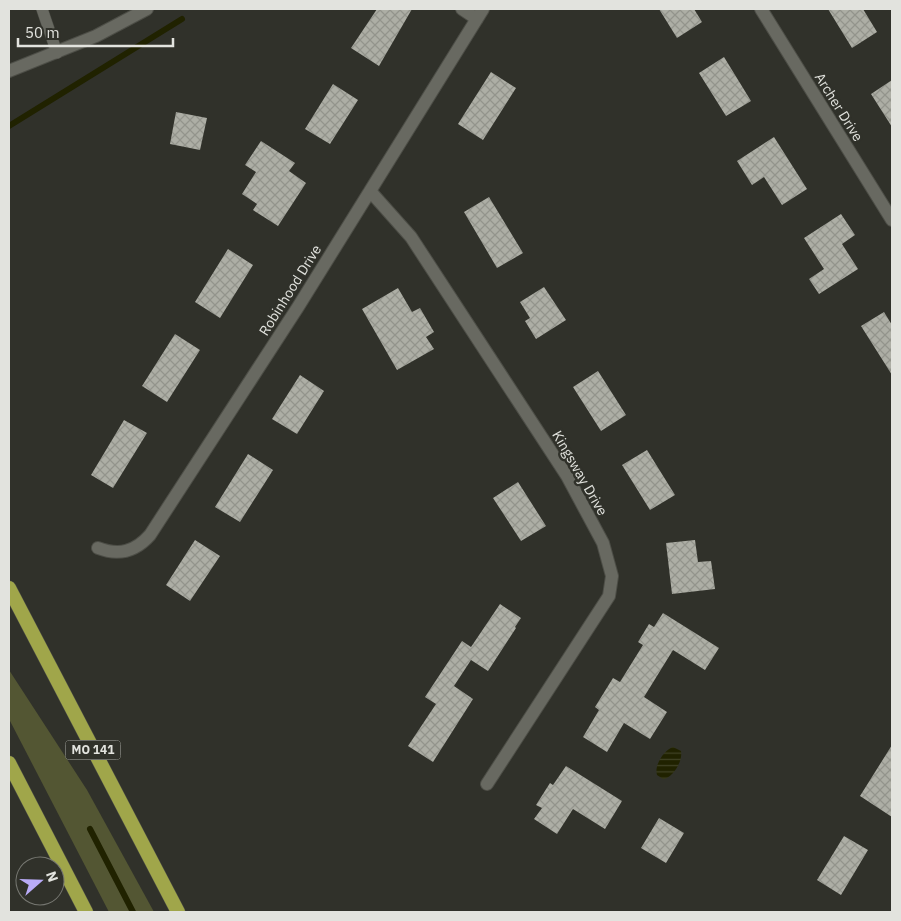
<svg xmlns="http://www.w3.org/2000/svg" width="901" height="921" font-family="'IBM Plex Sans',sans-serif">
	<style>
		.grass { fill: #535633 }
		.water { fill: url(#water-rules) }
		.lines { fill: none; stroke-linecap: round; stroke-linejoin: round }
		.stream { stroke: #202200; stroke-width: 6 }
		.building { fill: url(#building-cross-hatch) }
		.service-casing { stroke: #4d4e47; stroke-width: 12 }
		.minor-casing { stroke: #4d4e47; stroke-width: 14 }
		.tertiary-casing { stroke: #4d4e47; stroke-width: 14 }
		.trunk-casing { stroke: #4d4e47; stroke-width: 15 }
		.service { stroke: #686961; stroke-width: 11 }
		.minor { stroke: #686961; stroke-width: 12 }
		.tertiary { stroke: #686961; stroke-width: 12 }
		.trunk { stroke: #a0a64a; stroke-width: 14 }
		.labels { text-anchor: middle; stroke-width: 5; stroke-linejoin: round; paint-order: stroke }
		.shield { fill: #30312a; stroke: #adaea8; stroke-width: 1 }
		.shield-label { font-size: 12px; font-weight: bold; fill: #e2e3de }
		.street-label { font-size: 14px; fill: #e2e3de; stroke: #30312a }
	</style>
	<defs>
		<pattern id="water-rules" width="6" height="5" patternUnits="userSpaceOnUse" patternTransform="scale(1.25)"><rect width="6" height="5" fill="#202200"/><path d="M0 2.5h6" fill="none" stroke="#404225"/></pattern>
		<pattern id="building-cross-hatch" width="8" height="8" patternUnits="userSpaceOnUse" patternTransform="scale(1.25)"><rect width="8" height="8" fill="#adaea5"/><path d="M0 0l8 8M0 8l8-8" fill="none" stroke="#93948c"/></pattern>
	</defs>
	<rect width="100%" height="100%" fill="#30312a"/>
	<path class="grass" d="M9,670l78,120 67,122h-45l-100,-193z"/>
	<path class="water" d="M673,747l8,4c2,10 -8,27 -18,28l-6,-4c-3,-10 7,-25 16,-28z"/>
	<g class="lines">
		<path class="stream" d="M9,126l173,-107
			M90,829l43,83"/>
	</g>
	<path class="building" d="M377,9h35l-33,57 -28,-18z
		M659,9h35l8,13 -25,16z
		M828,9h35l14,23 -25,16z
		M724,57l27,44 -25,15 -27,-43z
		M491,72l25,16 -33,52 -25,-16z
		M892,80v47l-21,-33z
		M333,84l25,16 -28,44 -25,-15z
		M176,112l31,6 -7,32 -30,-6z
		M774,137l33,52 -25,16 -18,-28 -12,8 -15,-24z
		M261,141l34,22 -6,8 17,12 -28,43 -25,-16 4,-6 -15,-10 14,-22 -11,-7z
		M489,197l34,56 -26,15 -33,-56z
		M841,214l14,21 -13,9 16,25 -39,25 -10,-15 15,-10 -20,-31z
		M228,249l25,16 -33,53 -25,-16z
		M544,287l22,33 -30,19 -11,-18 5,-3 -10,-16z
		M398,288l14,24 8,-4 14,24 -8,5 8,12 -37,21 -35,-61z
		M884,312l8,13v50l-31,-49z
		M175,334l25,16 -33,52 -25,-16z
		M598,371l28,44 -25,16 -28,-44z
		M300,375l24,16 -27,43 -25,-15z
		M124,420l23,13 -34,55 -22,-13z
		M647,450l28,45 -25,15 -28,-45z
		M248,454l25,16 -33,52 -25,-15z
		M518,482l28,44 -25,15 -28,-43z
		M195,540l25,16 -30,45 -24,-16z
		M695,540l3,22 13,-1 4,28 -43,5 -6,-51z
		M500,604l21,14 -6,9 1,1 -28,43 -17,-11 -17,26 19,13 -40,63 -25,-16 28,-42 -11,-7 37,-56 9,6z
		M663,613l56,35 -14,22 -32,-20 -29,47 23,15 -17,27 -26,-16 -17,29 -24,-15 16,-27 -4,-3 18,-29 7,4 23,-37 -5,-3 11,-18 5,3z
		M892,745v72l-32,-21z
		M566,766l56,35 -17,28 -32,-20 -16,25 -23,-15 8,-11 -6,-3 14,-22 3,2z
		M659,818l25,15 -18,30 -25,-15z
		M844,836l24,14 -27,45 -24,-15z"/>
	<g class="lines">
		<g class="service-casing">
			<path id="service" d="M42,9l15,44"/>
		</g>
		<g class="minor-casing">
			<path id="minor" d="M462,9l15,10
				M761,9l131,211
				M370,191l41,46 156,239 36,67 9,33 -3,20 -122,188
				M98,548c21,8 37,4 52,-13l148,-228 185,-298"/>
		</g>
		<g class="tertiary-casing">
			<path id="tertiary" d="M9,71l87,-35 51,-27"/>
		</g>
		<g class="trunk-casing">
			<path id="trunk" d="M9,588l169,324
				M9,763l77,149"/>
		</g>
		<use href="#service" class="service"/>
		<use href="#minor" class="minor"/>
		<use href="#tertiary" class="tertiary"/>
		<use href="#trunk" class="trunk"/>
	</g>
	<g class="labels">
		<rect class="shield" x="65.5" y="740.5" width="55" height="19" rx="4"/>
		<g class="shield-label">
			<text x="93" y="754">MO 141</text>
		</g>
		<g class="street-label">
			<text transform="translate(839 107) rotate(58)" y="5">Archer Drive</text>
			<text transform="translate(290 290) rotate(-58)" y="5">Robinhood Drive</text>
			<text transform="translate(580 473) rotate(60)" y="5">Kingsway Drive</text>
		</g>
	</g>
	<rect width="901" height="921" fill="none" stroke="#e2e3de" stroke-width="20"/>
	<g transform="translate(40 881) rotate(70)"><circle r="24" fill="#30312a" stroke="#777872"/>
	<path d="M0-4L9 19L0 12L-9 19Z" fill="#b9abf7"/>
	<text y="-8" font-size="14" font-weight="bold" text-anchor="middle" fill="#e2e3de">N</text>
	</g>
	<path d="M18 38v8h155v-8" fill="none" stroke="#e2e3de" stroke-width="2.5"/>
	<text x="25" y="38" font-size="15" fill="#e2e3de" stroke="#30312a" stroke-width="4" paint-order="stroke">50 m</text>
</svg>
